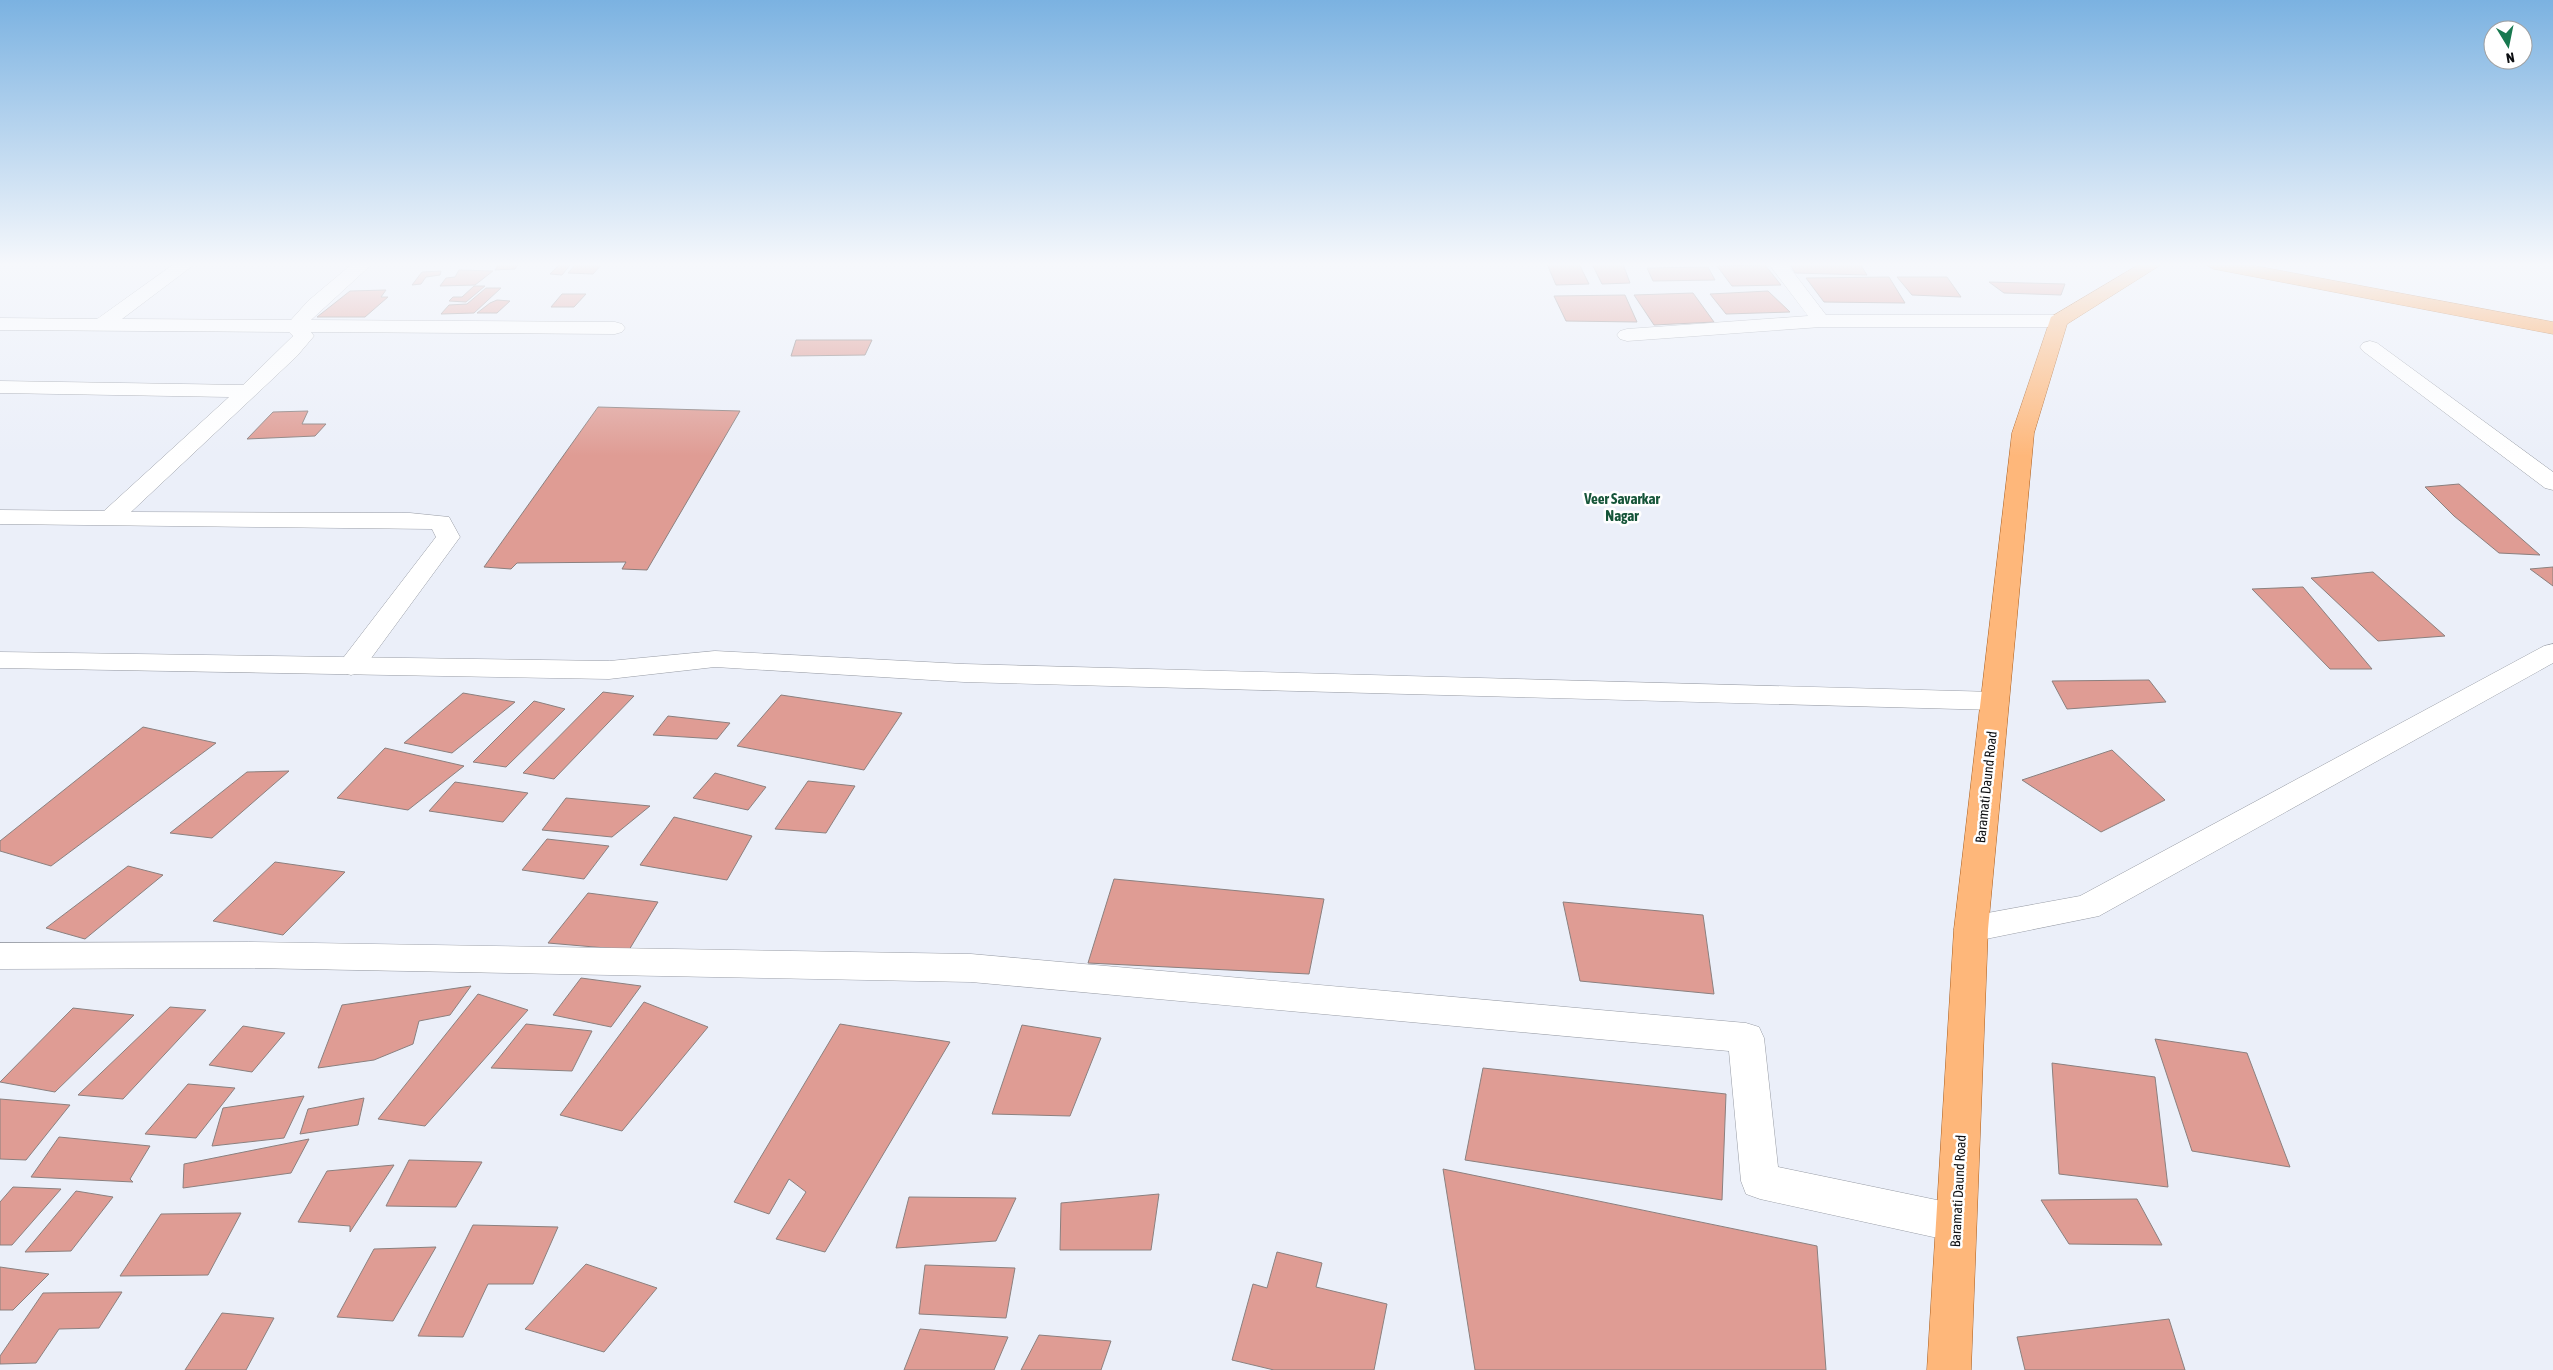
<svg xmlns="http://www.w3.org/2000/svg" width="2553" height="1370" font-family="'Asap Condensed',sans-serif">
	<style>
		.building { fill: #df9c94; stroke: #8b807f }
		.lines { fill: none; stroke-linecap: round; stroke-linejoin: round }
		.minor-casing { stroke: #989ca5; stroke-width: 1 }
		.tertiary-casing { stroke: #989ca5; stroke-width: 1 }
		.primary-casing { stroke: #aa5d1c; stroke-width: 1 }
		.trunk-casing { stroke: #aa5d1c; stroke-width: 1 }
		.minor { fill: #fff; fill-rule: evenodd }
		.tertiary { fill: #fff; fill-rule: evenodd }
		.primary { fill: #feb77a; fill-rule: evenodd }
		.trunk { fill: #fe9f4e; fill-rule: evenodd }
		.labels { text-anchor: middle; stroke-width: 5; stroke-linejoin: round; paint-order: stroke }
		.street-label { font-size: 14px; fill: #0d0f12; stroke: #fff }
		.neighbourhood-label { font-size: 15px; font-weight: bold; fill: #165539; stroke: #fff }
	</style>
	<rect width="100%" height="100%" fill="#ebeff9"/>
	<path class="building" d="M499,264h20l-4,5 -20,1z
		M560,264h11l-9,11 -12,-1z
		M576,264h26l-9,10 -25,-1z
		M1547,264h32l10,20 -33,1z
		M1592,264h31l7,19 -28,1z
		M1790,264h70l7,11 -72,-2z
		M1765,265l16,20 -49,1 -15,-20z
		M1708,267l7,13 -62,1 -6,-13z
		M459,270l34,1 -18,14 -35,1 6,-8 9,-1z
		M441,271l-1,4 -14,2 -5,7 -9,1 10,-13z
		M1889,277l16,26 -81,-1 -18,-24z
		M1897,277h50l14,20 -49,-2z
		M1989,282l76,2 -4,11 -57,-2z
		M474,286h11l-19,16 -17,-1 4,-4h9z
		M486,288h15l-27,25 -33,1 8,-9 18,-1z
		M386,290l-5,7h7l-23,20h-48l33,-26z
		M1768,291l22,21 -64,2 -16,-20z
		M1693,293l21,29 -60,3 -20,-30z
		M562,294h24l-12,13h-23z
		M1625,295l12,27 -71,-1 -12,-25z
		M497,300l13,1 -13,12h-20l13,-10z
		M796,340h76l-7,15 -74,1z
		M598,407l142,4 -93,159 -25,-1 4,-7 -109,1 -6,6 -27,-2z
		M308,411l-6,13h24l-11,12 -68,3 26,-27z
		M2459,484l81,71 -41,-2 -45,-37 -29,-29z
		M2553,567v19l-23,-17z
		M2373,572l72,64 -67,5 -67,-63z
		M2303,587l69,82h-42l-78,-80z
		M2149,680l17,22 -99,7 -15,-28z
		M603,692l31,4 -80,83 -31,-6z
		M463,693l52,9 -63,51 -48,-10z
		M781,695l121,18 -38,57 -127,-24z
		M534,701l31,8 -59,58 -33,-5z
		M668,716l62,7 -13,16 -64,-4z
		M143,727l73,16 -165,123 -51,-15v-10z
		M385,748l79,18 -56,44 -71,-12z
		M2112,750l53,50 -64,32 -79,-52z
		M289,771l-77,67 -42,-5 77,-61z
		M715,773l51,14 -18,23 -55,-12z
		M808,781l47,5 -29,47 -51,-4z
		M455,782l73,11 -25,29 -74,-11z
		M566,798l84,8 -38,31 -70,-7z
		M674,817l78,19 -25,44 -87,-15z
		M547,839l62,7 -25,33 -62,-9z
		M275,862l70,10 -62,63 -70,-14z
		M128,866l35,9 -78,64 -39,-11z
		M1114,879l210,20 -15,75 -221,-11z
		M588,893l70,9 -29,48 -81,-7z
		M1563,902l140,13 11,79 -134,-13z
		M581,978l60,8 -30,41 -58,-12z
		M471,986l-21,29 -31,6 -6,23 -39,16 -56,8 24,-63z
		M478,994l50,16 -103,116 -47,-7z
		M644,1002l64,25 -86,104 -62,-16z
		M170,1007l36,3 -83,89 -45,-4z
		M73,1008l61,7 -79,77 -55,-10z
		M526,1024l66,7 -20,40 -81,-3z
		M840,1024l110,18 -125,210 -49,-13 30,-47 -17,-13 -20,35 -35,-12z
		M1022,1025l79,13 -31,78 -78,-2z
		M243,1026l42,7 -33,39 -43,-7z
		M2155,1039l92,14 43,114 -98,-16z
		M2052,1063l103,14 13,110 -109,-13z
		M1483,1068l243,26 -4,106 -257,-40z
		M188,1084l47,4 -39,50 -51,-4z
		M304,1096l-20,42 -72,8 11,-38z
		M364,1098l-6,27 -58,9 8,-25z
		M0,1099l70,6 -44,55 -26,-1z
		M59,1137l91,9 -20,33 3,3 -102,-5z
		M309,1139l-18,34 -108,15 1,-24z
		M409,1160l73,2 -26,45 -70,-1z
		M394,1165l-44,67v-6l-52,-4 29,-51z
		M1443,1169l374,77 9,124h-351z
		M13,1187l48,2 -49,56h-12v-43z
		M76,1191l37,6 -42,54 -46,1z
		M1159,1194l-8,56h-91l1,-47z
		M909,1197l107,1 -20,43 -100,7z
		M2137,1199l25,46 -93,-1 -28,-44z
		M241,1213l-33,62 -88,1 41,-62z
		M473,1225l85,2 -25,57h-45l-25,53 -45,-1z
		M436,1247l-43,74 -56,-4 37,-68z
		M1277,1252l45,11 -6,24 71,17 -13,66h-100l-42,-10 21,-76 14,4z
		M586,1264l71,24 -53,64 -79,-23z
		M925,1265l90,3 -9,50 -87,-4z
		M0,1267l49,7 -36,36h-13z
		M122,1292l-23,36 -40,1 -23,34 -36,1v-8l43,-63z
		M222,1313l52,5 -28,52h-61z
		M2169,1319l16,51h-160l-8,-33z
		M920,1329l88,8 -14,33h-90z
		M1039,1335l72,6 -10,29h-80z"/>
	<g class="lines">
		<g class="minor-casing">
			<path id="minor" d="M174,264h21l-73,55 169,1 17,-19 44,-37h20l-61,56 304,2 7,2 3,4 -3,4 -7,2 -304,-2 3,4 -17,20 -166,156 279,1 39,4 11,20 -99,135 -10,3 -10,-3 -4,-6 99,-129 -4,-8 -432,-5v-14l104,1 125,-114 -229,-4v-12l243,4 50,-49 -4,-4 -289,-2v-12l97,1z
				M1769,264h18l39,51h232l7,2 3,4 -3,4 -7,2h-237l-194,14 -7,-2 -3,-4 3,-4 7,-2 181,-13z
				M2370,341l7,2 176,129v18l-8,-2 -182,-137 -3,-4 3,-4z
				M2553,644v19l-454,253 -128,26 -12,-4 -5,-9 5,-9 12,-4 109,-20 464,-250z
				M249,942l722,12 775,69 13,4 5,11 14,129 178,37 14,6 6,13 -6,13 -14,6 -196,-43 -14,-5 -5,-13 -12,-130 -758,-69 -722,-14 -249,1v-26z"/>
		</g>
		<g class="tertiary-casing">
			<path id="tertiary" d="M715,651l249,13 1031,28 10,3 4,6 -4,6 -10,3 -1031,-28 -249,-15 -106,12 -609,-11v-16l609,9z"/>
		</g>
		<g class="primary-casing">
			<path id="primary" d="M2140,264h22l-95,60 -33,109 -46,496 -17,441h-44l27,-441 58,-496 39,-116z"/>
		</g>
		<g class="trunk-casing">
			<path id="trunk" d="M2205,264h40l308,58v12l-339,-65z"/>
		</g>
		<use href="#minor" class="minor"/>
		<use href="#tertiary" class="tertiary"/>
		<use href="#primary" class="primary"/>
		<use href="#trunk" class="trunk"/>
	</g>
	<linearGradient id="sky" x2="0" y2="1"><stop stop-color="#7bb2e1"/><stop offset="0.58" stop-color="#f6f8fc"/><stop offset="1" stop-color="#f6f8fc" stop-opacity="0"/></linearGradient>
	<rect width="2553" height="456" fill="url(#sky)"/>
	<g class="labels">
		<g class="street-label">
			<text transform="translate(1986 787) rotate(-84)" y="5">Baramati Daund Road</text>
			<text transform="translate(1958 1191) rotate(-87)" y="5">Baramati Daund Road</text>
		</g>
		<g class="neighbourhood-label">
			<text x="1622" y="504">Veer Savarkar<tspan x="1622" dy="17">Nagar</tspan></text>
		</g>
	</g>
	<g transform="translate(2508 45) rotate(170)"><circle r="24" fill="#ffffff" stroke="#9e9fa0"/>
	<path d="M0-4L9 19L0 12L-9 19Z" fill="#187950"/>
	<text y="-8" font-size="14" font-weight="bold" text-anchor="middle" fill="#0d0f12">N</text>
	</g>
</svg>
